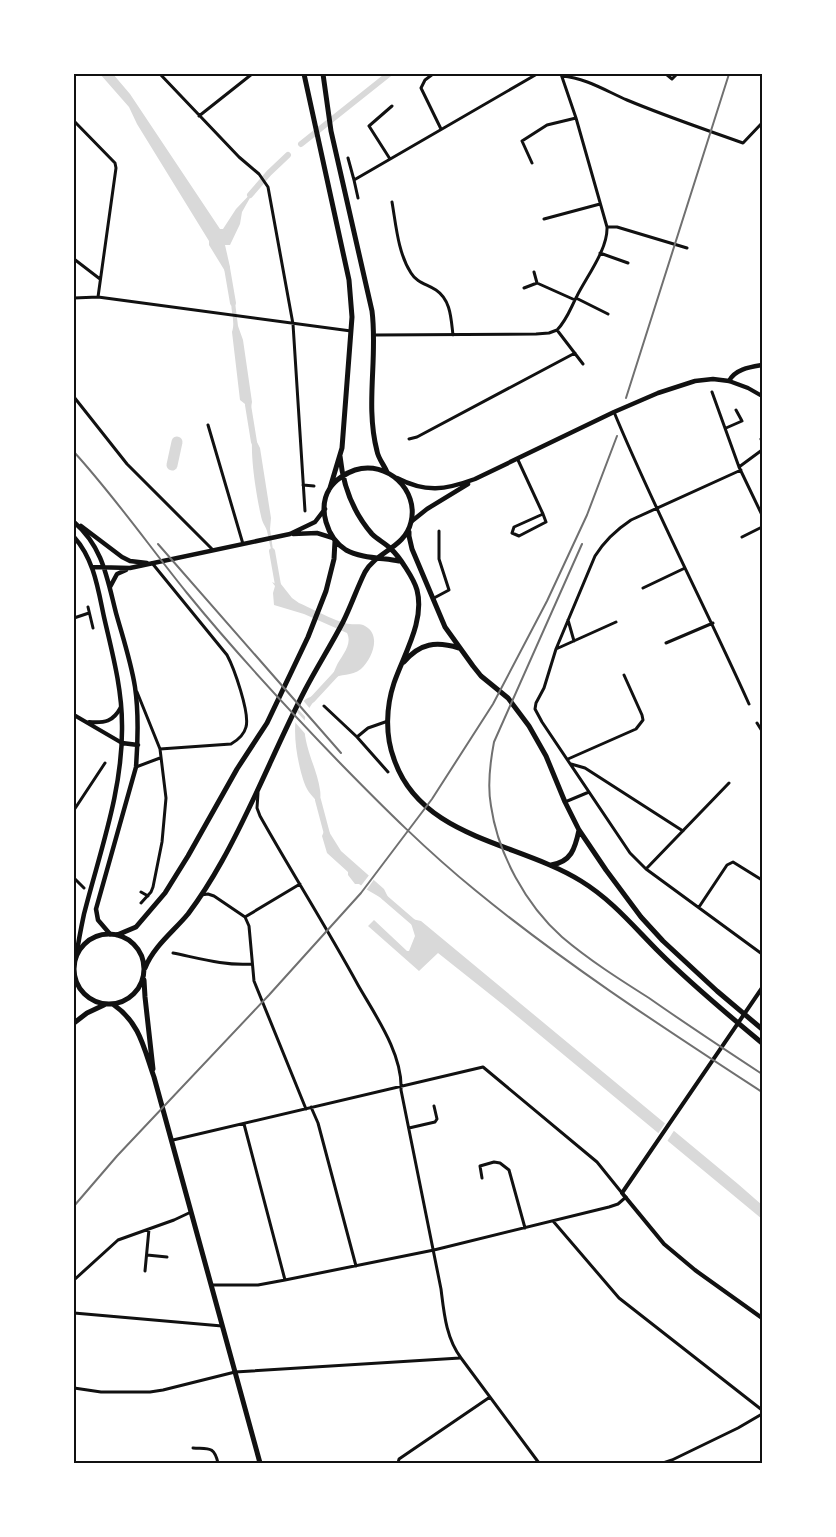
<svg xmlns="http://www.w3.org/2000/svg" width="836" height="1537" font-family="'Work Sans',sans-serif">
	<style>
		.water { fill: #d9d9d9 }
		.pier { fill: #fff }
		.lines { fill: none; stroke-linecap: round; stroke-linejoin: round }
		.canal { stroke: #d9d9d9; stroke-width: 6 }
		.river { stroke: #d9d9d9; stroke-width: 11 }
		.minor { stroke: #111; stroke-width: 3 }
		.tertiary { stroke: #111; stroke-width: 4 }
		.secondary { stroke: #111; stroke-width: 4.5 }
		.trunk { stroke: #111; stroke-width: 5 }
		.rail { stroke: #707070; stroke-width: 2 }
		.neatline { fill: none; stroke: #111; stroke-width: 2 }
	</style>
	<rect width="100%" height="100%" fill="#fff"/>
	<path class="water" d="M100,74h13l17,20 90,135h3l13,-20 19,-20 -13,23 -2,12 -10,21h-5l5,22 -2,9 -19,-31v-4l-72,-117 -8,-17z
		M232,297l3,5 3,24 5,14 9,62 -2,11 -5,-9 -5,-4 -8,-68c4,-12 -3,-23 0,-35z
		M253,434l7,14 11,70 -1,11 4,28c-4,-9 -5,-17 -7,-26 -1,-4 -4,-7 -5,-11 -5,-19 -13,-68 -9,-86z
		M277,579l15,19 7,5c12,5 39,20 51,21 5,1 10,-1 15,2 17,9 7,33 -4,43 -10,8 -20,4 -29,10 1,-4 2,-8 4,-12 5,-11 17,-22 11,-34l-43,-19 -30,-9 -1,-12 2,-7 -3,-4 4,2z
		M317,694c-3,9 -10,15 -12,24 -4,25 12,49 15,72 1,5 0,11 0,16 -4,-7 -11,-12 -14,-19 -8,-18 -20,-75 0,-88 3,-2 8,-3 11,-5z
		M326,827l15,24 43,38 7,14 -2,1c-9,-8 -20,-12 -30,-20h-4l-7,-9v-3l-21,-19 -5,-17z
		M408,916l4,3 9,2 317,263 24,21v14l-256,-212 -68,-54 -19,18 -51,-45 6,-6 33,31h2l6,-15 -5,-16 -4,-2z"/>
	<path class="pier" d="M302,699l9,11 -3,10 -11,-12z
		M296,711l11,12 1,14 -14,-16z
		M370,874l5,4 -10,14 -5,-5z
		M666,1122l9,7 -9,14 -9,-8z"/>
	<g class="lines">
		<path class="canal" d="M301,144l88,-70
			M250,195l19,-22 19,-18
			M227,268l6,35
			M248,405l6,37
			M272,551l6,34
			M312,700l25,-27
			M318,800l9,34
			M384,897l29,25"/>
		<path class="river" d="M172,465l5,-23"/>
		<path class="minor" d="M160,74l79,83 20,17 9,13 25,137 12,187
			M433,74l-8,6 -4,8 20,41
			M666,74l6,5 5,-5
			M562,76c24,2 44,15 65,24 38,16 77,29 116,43l19,-20
			M199,116l53,-42
			M74,121l41,42 1,5 -18,129
			M348,158l6,22 183,-106
			M390,159l-21,-33 23,-20
			M532,163l-10,-22 25,-16 29,-7
			M354,180l4,18
			M392,202c4,23 6,51 19,71 6,10 16,11 25,17 15,10 15,29 17,45
			M544,219l56,-15
			M607,227h10l70,21
			M600,253l28,10
			M74,259l26,20
			M534,272l3,11
			M524,288l13,-5 38,17
			M74,298l24,-1 253,34
			M576,298l32,16
			M557,330c10,-10 14,-23 20,-34 10,-20 31,-47 30,-69l-31,-109 -15,-44
			M375,335l161,-1 13,-1 8,-3 26,34
			M712,392l27,75 23,48
			M74,397l53,67 86,86
			M614,412c41,99 91,194 135,292
			M208,425l35,119
			M726,428l16,-7 -6,-11
			M409,439l8,-2 158,-84
			M761,439l1,2
			M518,460l25,54 3,8 -27,14 -7,-3 2,-6 29,-13
			M739,467l23,-17
			M741,470l-110,50c-15,10 -26,20 -36,36l-39,93 -12,39 -8,15 -1,6 7,13 88,131 16,16 116,85
			M303,485l11,1
			M742,537l20,-10
			M152,563l75,92c7,13 23,58 19,72 -2,8 -8,13 -15,17l-71,5
			M643,588l42,-20
			M434,598l15,-8 -10,-31v-28
			M88,607l5,21
			M74,618l15,-5
			M568,620l6,21
			M666,643l47,-20
			M556,649l60,-27
			M137,692l23,57 6,49 -4,44 -9,45 -2,5 -10,11
			M324,706l33,31 11,-9 20,-7
			M757,723l5,8
			M357,737l31,35
			M568,759l68,-30 7,-9 -1,-5 -18,-40
			M571,764l14,4 98,63
			M136,767l24,-9
			M258,793l-1,15 3,8c32,57 67,112 98,169 17,30 45,69 43,105l40,199c3,24 5,49 20,69l78,105
			M565,802l24,-10
			M74,810l31,-47
			M646,869l83,-86
			M74,878l10,10
			M141,892l7,4
			M201,895l7,-1 6,2 31,21 4,9 5,55 52,128
			M699,907l28,-42 6,-3 29,18
			M245,917l55,-33
			M173,953c25,5 52,13 78,11
			M311,1107l7,16 38,143
			M244,1124l41,156
			M409,1128l26,-6 2,-3 -3,-13
			M173,1140l310,-73 114,95 25,31
			M482,1178l-2,-12 14,-4 6,1 9,7 16,58
			M553,1221l66,77 143,112
			M147,1255l20,2
			M145,1271l4,-42
			M74,1280l44,-40 56,-20 17,-8
			M212,1285h46l27,-5 149,-30 175,-43 9,-3 8,-7
			M74,1313l148,13
			M74,1388l27,4h49l13,-2 72,-18 225,-14
			M193,1448c16,1 21,-2 25,15
			M398,1463l1,-4 91,-62
			M663,1463l9,-3 66,-32 24,-14"/>
		<path class="tertiary" d="M729,381l19,7 14,8
			M74,715l48,28
			M89,722c16,1 24,0 32,-15
			M762,988l-140,205 42,51 31,26 67,48"/>
		<path class="secondary" d="M397,478c29,15 48,12 78,1l139,-67 44,-19 37,-12 18,-2 16,2c6,-12 21,-14 33,-16
			M412,521l15,-12 41,-25
			M74,522c29,25 33,56 42,91 7,25 15,49 19,74 4,27 3,53 1,80l-40,142 2,11 12,14
			M81,526l41,31 8,4 17,2
			M293,534l24,-1 16,5
			M74,537c20,22 24,52 30,80 8,35 18,71 18,108 1,65 -22,126 -38,189 -3,14 -6,30 -8,44
			M92,567l38,1 160,-34 25,-12 10,-13
			M110,587l7,-13 9,-4
			M122,743l16,2"/>
		<path class="trunk" d="M304,74l45,206 3,37 -10,131 -12,40
			M323,74l8,57 41,180c6,46 -7,94 5,140 1,7 7,14 10,21
			M340,456c3,30 12,55 32,78 6,6 13,9 19,15 8,7 23,30 26,41 8,31 -13,64 -23,93 -8,24 -9,52 0,76 27,80 125,83 187,122 31,19 53,46 78,71 32,32 68,62 103,91
			M409,532v4l3,13 33,78 28,39 8,10 27,22 21,28 17,30 19,46 14,28 27,40 35,47 22,24 54,50 45,38
			M404,662c16,-19 32,-21 55,-14
			M551,865c20,-3 24,-16 28,-35
			M74 969a35 35 0 1 1 70 0a35 35 0 1 1-70 0Z
			M117,935l19,-8 29,-34 23,-37 49,-87 30,-46 41,-86 18,-46 8,-32 1,-18
			M145,968c9,-22 28,-36 43,-54 12,-16 24,-35 34,-53 31,-55 54,-115 83,-171 12,-23 26,-45 38,-68 8,-16 14,-34 22,-50 12,-21 40,-24 46,-50 8,-32 -24,-62 -56,-52 -9,3 -20,10 -25,18 -13,20 -3,50 16,62 14,8 37,8 53,11
			M144,980l1,17 8,72
			M114,1005c26,18 30,44 40,72l106,386
			M74,1023l13,-10 17,-8"/>
		<path class="rail" d="M626,398l103,-324
			M74,452c41,45 75,94 113,141 48,59 100,115 153,170 43,44 87,88 135,127 90,74 189,138 287,202
			M158,544l183,209
			M582,544l-88,198c-4,21 -7,43 -3,64 7,48 35,99 71,131 27,23 57,42 87,61 37,26 75,51 113,76
			M74,1206l43,-50 152,-161 92,-102 71,-94 61,-95 54,-103 40,-86 30,-79"/>
	</g>
	<rect width="836" height="1537" fill="none" stroke="#ffffff" stroke-width="150"/>
	<rect x="75" y="75" width="686" height="1387" class="neatline"/>
</svg>
